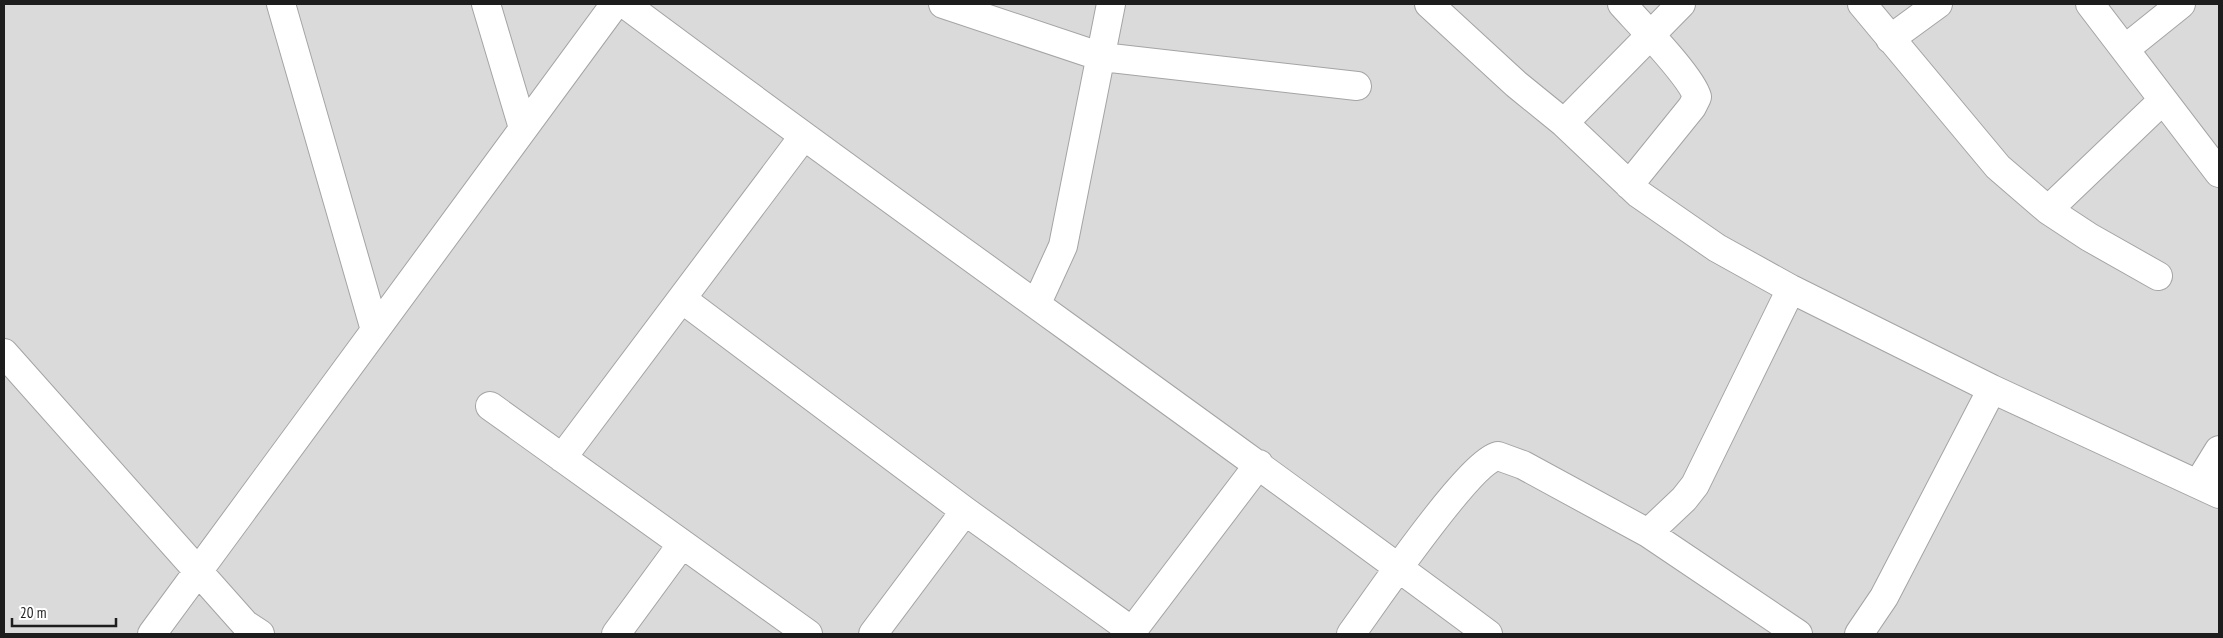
<svg xmlns="http://www.w3.org/2000/svg" width="2223" height="638" font-family="'PT Sans Narrow',sans-serif">
	<style>
		.residential { fill: #dbdada }
		.lines { fill: none; stroke-linecap: round; stroke-linejoin: round }
		.street-casing { stroke: #a4a4a4; stroke-width: 30 }
		.street { stroke: #fff; stroke-width: 28 }
	</style>
	<rect width="100%" height="100%" fill="#eeebe4"/>
	<path class="residential" d="M4,4h2215v630h-2215z"/>
	<g class="lines">
		<g class="street-casing">
			<path id="street" d="M281,4l94,326
				M486,4l37,124
				M625,4c285,213 577,417 863,630
				M943,4l159,53 255,29
				M1429,4l87,80 48,39 75,71 78,54 74,41 201,100 227,105
				M1622,4c16,18 70,73 75,93l-5,10 -63,78
				M1862,4l136,163 50,43 41,27 69,39
				M2090,4l129,169
				M1890,39l48,-35
				M2125,49l56,-45
				M1564,123l117,-119
				M2048,210l115,-110
				M682,299l283,212 167,120
				M1037,303l26,-57 48,-242
				M4,353l241,271 15,10
				M490,406l318,228
				M562,458l241,-321
				M2198,484l21,-34
				M1648,533l36,-34 11,-14 96,-196
				M152,634l463,-630
				M616,634l66,-90
				M873,634l92,-123
				M1130,634l129,-170
				M1351,634c22,-30 118,-172 147,-178l25,9 125,68 150,101
				M1859,634l25,-37 108,-208"/>
		</g>
		<use href="#street" class="street"/>
	</g>
	<rect width="2223" height="638" fill="none" stroke="#1d1d1d" stroke-width="10"/>
	<path d="M12 618v8h104v-8" fill="none" stroke="#1d1d1d" stroke-width="2.5"/>
	<text x="20" y="618" font-size="15" fill="#1d1d1d" stroke="#ffffff" stroke-width="4" paint-order="stroke">20 m</text>
</svg>
